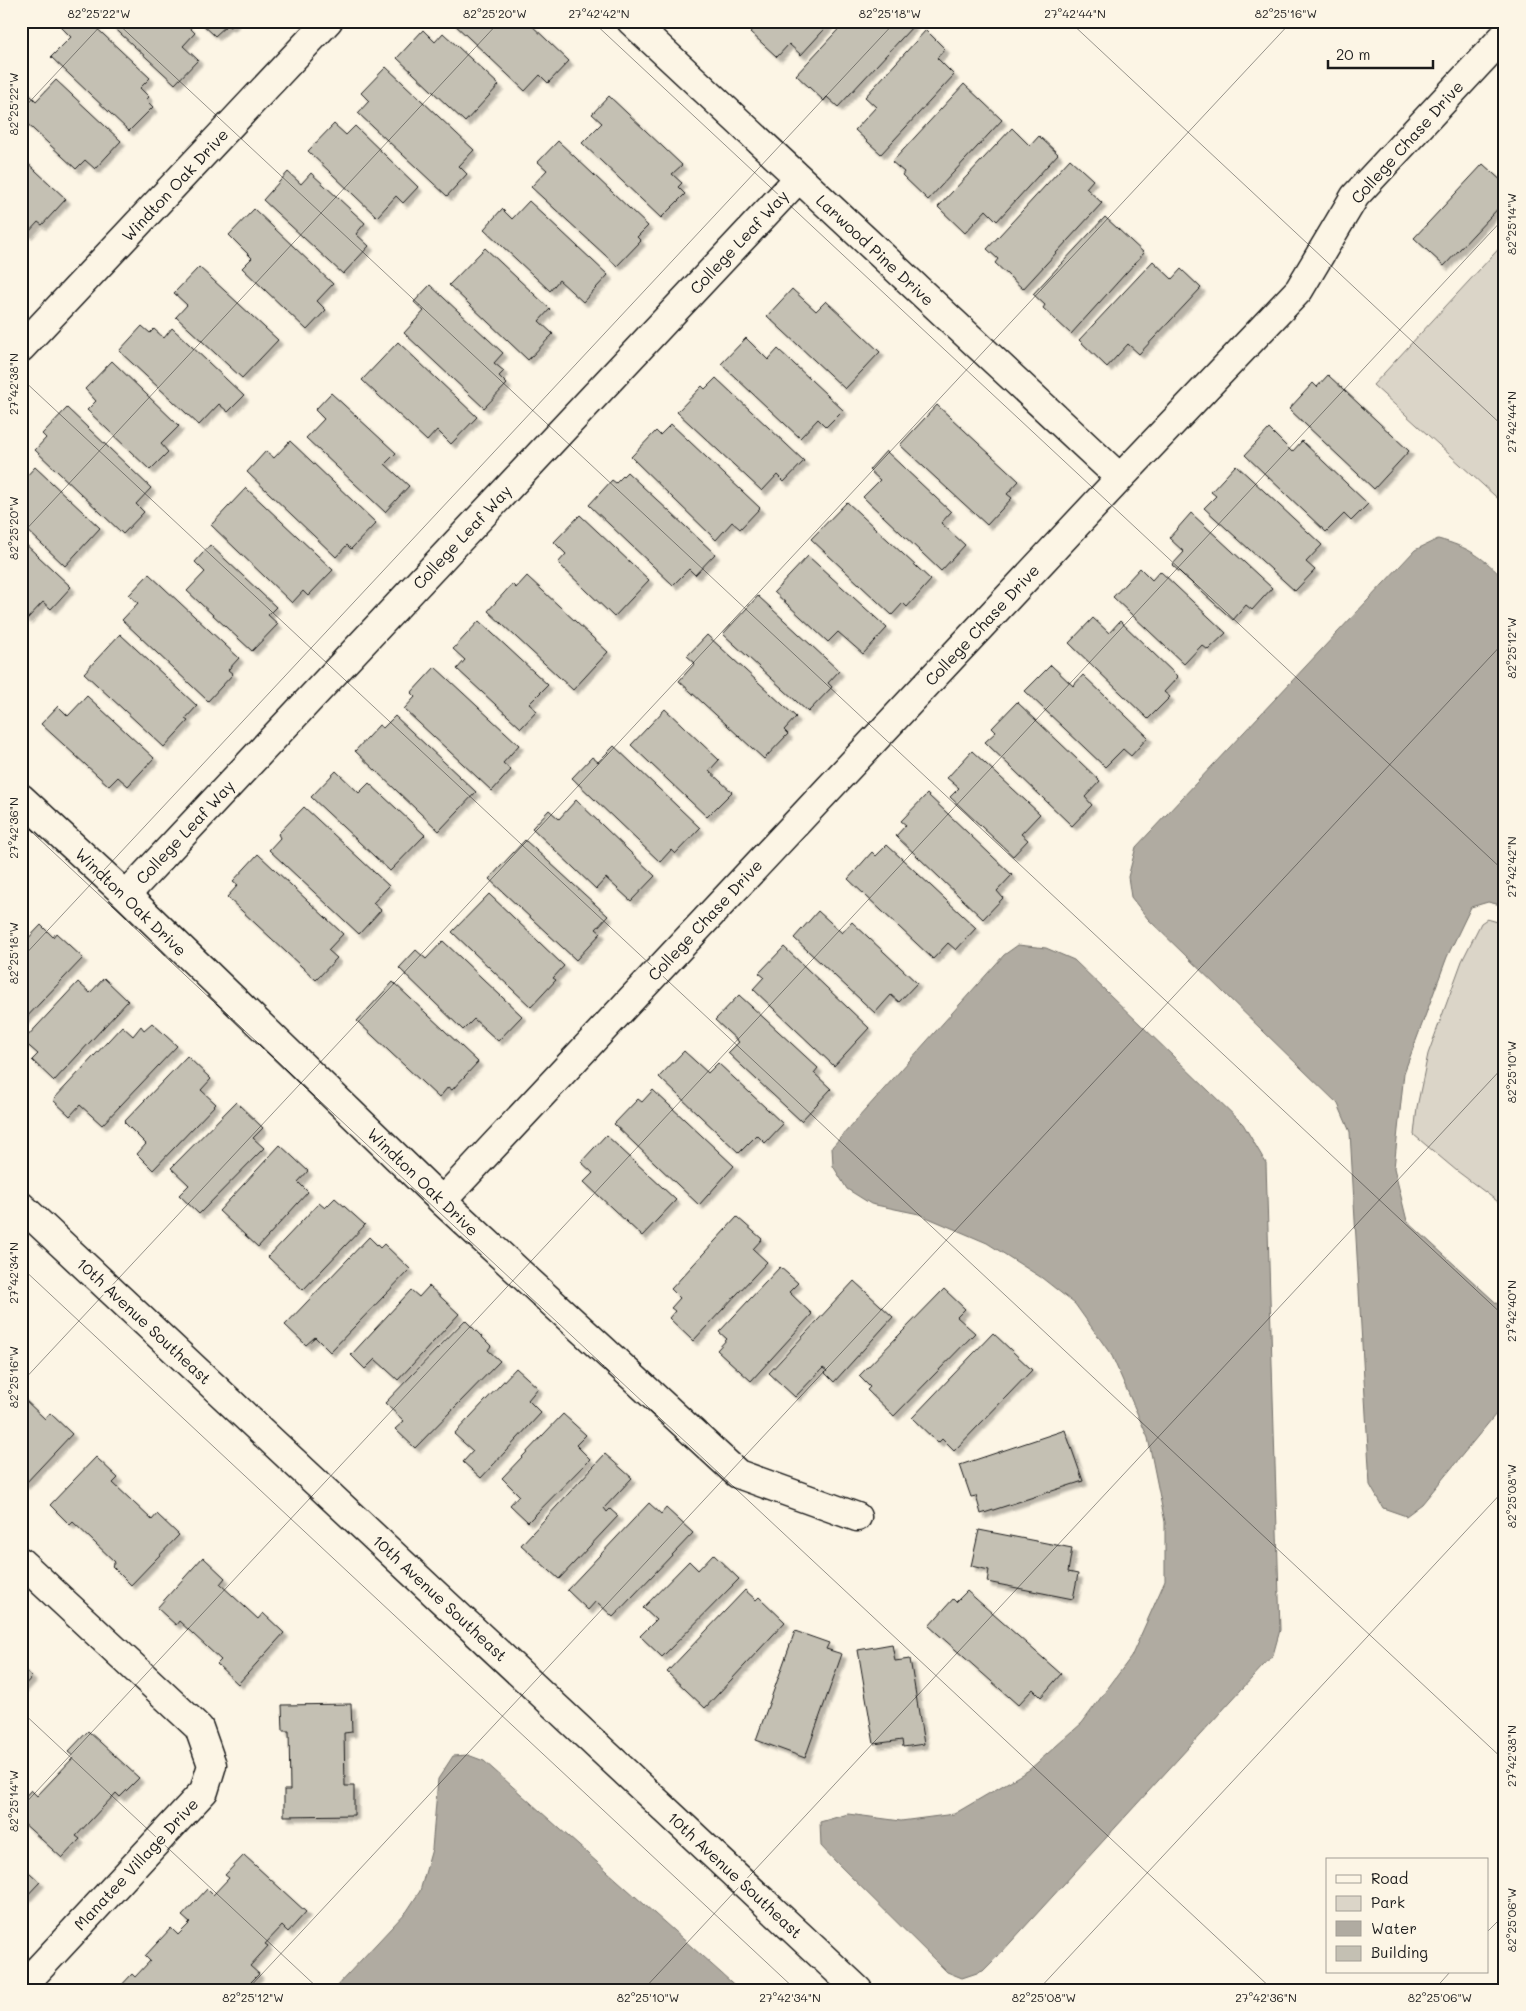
<svg xmlns="http://www.w3.org/2000/svg" width="1526" height="2011" font-family="Mali,sans-serif">
	<style>
		.green { fill: #dbd5c8; stroke: #7c7872 }
		.water { fill: #b0aba1; stroke: #75726c }
		.building { fill: #c4c0b3; stroke: #1c1c1c; filter: url(#shadow) }
		.lines { fill: none; stroke-linecap: round; stroke-linejoin: round }
		.minor-casing { stroke: #1c1c1c; stroke-width: 31 }
		.minor { stroke: #fcf5e5; stroke-width: 28 }
		.ticks { fill: none; stroke: #1c1c1c; stroke-width: 1; stroke-opacity: 0.45 }
		.labels { text-anchor: middle; stroke-width: 4.5; stroke-linejoin: round; paint-order: stroke }
		.street-label { font-size: 16px; fill: #1c1c1c; stroke: #fcf5e5 }
		.neatline { fill: none; stroke: #1c1c1c; stroke-width: 2 }
		.ticks-label { font-size: 12px; text-anchor: middle; fill: #1c1c1c }
	</style>
	<defs>
		<filter id="shadow"><feDropShadow dx="4.5" dy="4.5" stdDeviation="1" flood-color="#0004"/></filter>
	</defs>
	<rect width="100%" height="100%" fill="#fcf5e5"/>
	<filter id="ink" filterUnits="userSpaceOnUse"><feTurbulence type="fractalNoise" baseFrequency=".02" numOctaves="2"/><feDisplacementMap in="SourceGraphic" scale="10" xChannelSelector="R" yChannelSelector="G"/><feConvolveMatrix kernelMatrix="1 2 1 2 8 2 1 2 1" color-interpolation-filters="sRGB"/></filter>
	<g filter="url(#ink)">
		<path class="green" d="M1505,242v263l-132,-120z
			M1487,919l18,5v283l-48,-36 -43,-36 3,-28 11,-53 34,-93 19,-38z"/>
		<path class="water" d="M1438,539c30,8 46,18 67,42v325l-17,-4 -17,5 -24,50 -43,116 -10,95 13,53 98,90v92l-83,101 -16,12 -23,-8 -13,-23 -20,-353 -12,-28 -190,-185 -17,-22 -3,-20 8,-30 279,-297z
			M1018,945l28,3 28,12 169,164 23,39 14,467 -7,25 -273,299 -17,17 -21,7 -15,-6 -111,-110 -15,-16 -1,-24 28,-8 53,7 53,-7 75,-44 53,-47 49,-66 34,-76v-59l-17,-84 -36,-82 -37,-52 -33,-26 -55,-35 -68,-29 -48,-10 -24,-15 -14,-23 -1,-19 172,-192z
			M468,1755l16,6 256,229h-407l74,-79 13,-20 12,-42 6,-70 15,-23z"/>
		<path class="building" d="M66,21h23l61,57 -10,10 9,9 -3,3 7,7 -24,24 -78,-74 20,-20 -10,-10z
			M107,21h76l12,12 -12,13 15,14 -23,24z
			M199,21h36l-5,6 -3,-2 -12,11z
			M451,21h76l42,40 -21,22 -8,-8 -15,16z
			M760,21h72l-31,34 -12,-11 -12,13 -27,-25z
			M846,21h62l5,5 -75,81 -11,-10 -3,4 -28,-26z
			M423,30l12,12 8,-9 56,52 -34,37 -68,-64z
			M926,30l19,19 -8,9 17,17 -73,79 -26,-24 21,-23 -11,-10z
			M386,67l88,83 -15,16 8,8 -20,22 -89,-83 11,-12 -8,-8z
			M56,80l65,61 -26,28 -10,-9 -9,9 -55,-51v-24l4,-4 11,11z
			M964,84l38,36 -74,80 -26,-25 2,-3 -12,-10z
			M609,96l73,69 -10,9 10,9 -4,4 7,7 -24,24 -79,-75 20,-20 -10,-9z
			M334,124l12,11 9,-9 63,61 -15,16 -7,-7 -19,21 -69,-66z
			M1012,128l18,18 9,-10 19,18 -61,67 -11,-11 -21,23 -27,-26z
			M558,141l90,85 -11,11 4,4 -24,25 -86,-79 16,-17 -9,-8z
			M21,157l45,42 -24,26 -4,-3 -11,12 -6,-5z
			M1070,159l23,21 -7,8 16,15 -79,86 -28,-26 3,-4 -11,-10z
			M1483,164l22,20v17l-61,65 -30,-28z
			M288,172l13,12 10,-11 54,50 -9,11 13,12 -26,28 -80,-74z
			M529,201l79,74 -25,27 -24,-22 -9,11 -66,-62 18,-20 10,10z
			M254,209l79,75 -16,17 9,9 -19,20 -65,-62 10,-10 -23,-23z
			M1105,217l39,36 -73,81 -28,-26 2,-3 -12,-11z
			M485,248l65,61 -11,12 14,13 -25,26 -79,-75z
			M1153,261l19,18 9,-10 20,19 -62,66 -11,-10 -21,23 -28,-27z
			M199,267l79,73 -36,38 -66,-61 11,-12 -13,-12z
			M430,285l73,68 -9,10 10,8 -5,5 8,8 -23,24 -80,-75 20,-22 -10,-9z
			M792,289l24,22 10,-10 54,51 -35,37 -78,-73z
			M142,326l8,7 4,-4 10,9 8,-10 72,68 -16,16 -9,-8 -20,21 -80,-74z
			M746,338l22,22 10,-11 65,61 -17,17 -8,-8 -18,19 -79,-74z
			M398,342l79,75 -26,27 -14,-14 -10,11 -65,-61z
			M112,361l67,65 -18,18 7,8 -18,18 -63,-60 9,-9 -11,-12z
			M1328,375l81,76 -35,38 -85,-80 24,-26 4,4z
			M716,378l88,83 -20,21 -7,-7 -15,16 -85,-79 25,-26 3,3z
			M331,393l65,60 -11,11 24,22 -24,26 -79,-74 18,-19 -9,-9z
			M937,405l82,76 -12,13 5,4 -25,27 -87,-80z
			M67,408l84,80 -15,16 8,8 -21,22 -88,-84 11,-12 -4,-4z
			M671,424l89,84 -20,21 -8,-7 -16,18 -85,-83 25,-26 4,4z
			M1269,429l23,23 10,-11 66,63 -17,17 -7,-7 -18,18 -81,-77z
			M290,441l86,82 -25,26 -4,-4 -11,12 -89,-85 19,-21 8,7z
			M886,451l65,61 -10,11 24,22 -24,26 -78,-74 17,-17 -11,-10z
			M1236,465l86,80 -16,17 9,8 -20,21 -91,-83 12,-12 -5,-4z
			M35,467l65,61 -35,38 -44,-42v-48l3,3z
			M627,472l88,82 -20,21 -6,-6 -16,16 -84,-80 23,-25 4,3z
			M246,488l87,82 -25,26 -5,-5 -11,12 -81,-78z
			M847,502l84,78 -24,27 -4,-4 -11,12 -81,-76z
			M1191,513l81,75 -20,22 -6,-5 -13,15 -61,-55 12,-13 -15,-14z
			M580,515l69,65 -35,37 -56,-54 8,-9 -12,-12z
			M21,540l50,47 -20,22 -8,-7 -16,17 -6,-5z
			M210,545l66,62 -8,8 10,9 -26,27 -65,-60 18,-19 -10,-10z
			M808,556l79,72 -24,26 -25,-22 -10,10 -54,-50z
			M1140,568l12,12 8,-9 66,62 -18,17 -6,-5 -18,19 -71,-67z
			M149,574l90,84 -11,12 5,4 -25,27 -86,-81 16,-17 -9,-8z
			M527,576l81,76 -35,38 -85,-79 24,-27 4,4z
			M758,596l81,75 -11,12 4,4 -24,25 -85,-78z
			M1093,618l16,15 11,-12 58,56 -14,15 6,5 -22,22 -79,-76z
			M479,621l69,64 -19,19 8,7 -16,17 -64,-59 8,-9 -12,-11z
			M120,634l77,72 -12,13 3,2 -24,26 -80,-74z
			M707,635l89,82 -12,13 4,4 -24,25 -85,-78 16,-18 -8,-7z
			M1051,665l22,21 10,-11 65,62 -17,19 -8,-7 -18,18 -80,-76z
			M435,667l84,78 -16,18 8,7 -19,21 -88,-82 11,-12 -4,-4z
			M87,696l67,62 -26,28 -10,-9 -9,9 -68,-62 17,-18 10,10z
			M1017,702l83,79 -15,16 7,8 -20,21 -87,-84 11,-10 -4,-4z
			M665,709l54,51 -10,11 23,21 -25,25 -76,-72z
			M395,716l81,76 -37,39 -84,-80 24,-26 4,3z
			M614,746l86,82 -25,26 -4,-4 -11,12 -88,-84 20,-21 6,5z
			M972,751l68,63 -19,20 7,6 -15,16 -63,-59 9,-9 -12,-10z
			M336,771l23,22 10,-10 56,52 -35,36 -79,-74z
			M927,794l85,81 -15,16 6,7 -20,21 -87,-83 10,-11 -5,-4z
			M576,800l79,76 -24,25 -25,-23 -10,11 -64,-61 17,-18 10,9z
			M304,807l85,79 -16,17 8,7 -22,24 -90,-84 11,-12 -2,-4z
			M525,840l83,76 -12,13 5,4 -25,27 -87,-81z
			M887,845l89,83 -20,22 -8,-7 -15,16 -85,-80 24,-27 4,4z
			M258,854l85,80 -15,16 9,8 -21,22 -89,-83 11,-12 -5,-4z
			M489,894l75,72 -11,12 3,2 -25,27 -79,-75z
			M818,911l24,22 10,-11 65,61 -18,19 -8,-7 -16,18 -81,-75z
			M41,925l12,12 3,-4 27,25 -62,65v-77z
			M443,941l79,75 -24,25 -24,-22 -11,11 -64,-62 17,-18 10,9z
			M784,947l85,81 -35,38 -81,-77 11,-12 -5,-4z
			M104,978l24,23 -74,80 -22,-21 6,-6 -15,-13 55,-59 12,11z
			M393,982l85,80 -26,28 -4,-3 -9,11 -82,-77z
			M739,995l79,73 -4,5 17,16 -30,32 -73,-68 11,-11 -24,-22z
			M152,1023l25,23 -75,79 -22,-20 -10,11 -17,-16 69,-74 11,10 8,-10 3,4z
			M684,1051l24,22 10,-10 65,61 -18,19 -8,-8 -18,18 -80,-76z
			M187,1056l24,23 -10,11 15,14 -63,66 -16,-16 9,-10 -22,-22z
			M653,1090l81,76 -35,39 -85,-81 24,-25 4,3z
			M236,1102l27,26 -10,10 11,10 -65,66 -20,-19 10,-10 -18,-17z
			M606,1135l70,65 -34,36 -58,-54 9,-9 -12,-11z
			M280,1145l28,26 -10,11 10,10 -50,55 -39,-36z
			M335,1198l30,27 -62,65 -35,-33 51,-54 6,5z
			M737,1217l25,22 -9,10 14,13 -74,79 -24,-23 6,-7 -4,-3 9,-10 -9,-9z
			M369,1237l11,11 4,-4 26,25 -80,83 -15,-15 -9,8 -21,-20z
			M780,1267l18,16 -9,9 23,22 -61,67 -34,-31 10,-11 -8,-7z
			M854,1281l39,36 -59,65 -9,-9 2,-2 -4,-3 -28,29 -26,-24z
			M429,1286l30,28 -61,66 -23,-21 -10,10 -14,-14 60,-65 8,7z
			M944,1289l21,20 -8,8 18,16 -81,83 -27,-26 3,-3 -11,-11z
			M465,1320l26,26 -3,4 12,11 -85,87 -20,-19 9,-8 -19,-18z
			M993,1333l39,37 -78,81 -12,-12 -4,4 -26,-25z
			M516,1368l22,20 -10,12 13,13 -60,65 -18,-16 10,-11 -19,-17z
			M21,1396l24,23 5,-6 22,21 -48,51 -3,-3z
			M563,1414l23,21 -10,10 14,14 -62,63 -18,-17 9,-10 -17,-17z
			M1065,1430l18,51 -102,33 -5,-18 -5,1 -11,-32z
			M605,1454l27,24 -28,30 3,4 3,-3 8,7 -59,63 -38,-34z
			M96,1457l22,21 -5,5 39,37 5,-6 22,21 -48,50 -19,-19 3,-4 -42,-40 -3,3 -20,-20z
			M649,1503l12,11 5,-6 27,25 -80,84 -17,-16 -8,9 -21,-20z
			M979,1530l93,18 -4,24 10,2 -5,25 -86,-17 2,-12 -18,-4z
			M713,1554l26,25 -77,78 -22,-21 16,-16 -13,-12 46,-47 9,9z
			M203,1557l22,21 -5,6 38,35 5,-6 21,20 -46,51 -21,-20 4,-4 -42,-39 -3,4 -19,-17z
			M745,1590l11,10 3,-3 26,25 -80,86 -38,-36z
			M967,1591l94,83 -20,23 -8,-8 -15,16 -89,-79 24,-27 3,3z
			M795,1631l34,12 -3,6 16,5 -37,104 -49,-18z
			M892,1644l3,17 15,-2 14,85 -21,3 -1,-7 -28,4 -16,-94z
			M21,1667l11,10 -11,12z
			M351,1704l1,28 -8,1 1,53h9v29l-70,1v-26h6l-1,-59h-6l-1,-26z
			M88,1731l51,47 -19,19 -4,-4 -40,43 4,3 -18,19 -41,-37v-20l10,-11 6,6 37,-39 -6,-5z
			M244,1855l62,57 -18,20 -6,-6 -17,18 3,2 -18,20 9,8 -16,16h-126l15,-16 3,3 15,-16 -5,-5 26,-28 7,7 12,-12 -8,-7 25,-27 6,6 16,-17 -4,-3z
			M21,1865l19,17 -19,20z"/>
		<g class="lines">
			<g class="minor-casing">
				<path id="minor" d="M631,21l489,457
					M21,348l307,-327
					M21,798l105,97 316,306 296,273 119,43
					M126,895l672,-716
					M442,1201l678,-723 179,-188 56,-94 150,-161
					M21,1206l837,784
					M21,1562l178,166 13,37 -8,26 -183,197"/>
			</g>
			<use href="#minor" class="minor"/>
		</g>
	</g>
	<path class="ticks" d="M115,21l1390,1296M592,21l913,851M1069,21l436,407M21,111l84,-90M21,378l1484,1383M21,535l479,-514M21,822l1252,1168M21,959l875,-938M21,1267l775,723M21,1383l1271,-1362M21,1711l299,279M21,1808l1484,-1591M1487,1932l18,-18M247,1990l1258,-1349M643,1990l862,-925M1038,1990l467,-501M1434,1990l16,-18"/>
	<g class="labels">
		<g class="street-label">
			<text transform="translate(1407 142) rotate(-48)" y="6">College Chase Drive</text>
			<text transform="translate(175 185) rotate(-47)" y="6">Windton Oak Drive</text>
			<text transform="translate(739 242) rotate(-47)" y="6">College Leaf Way</text>
			<text transform="translate(875 250) rotate(43)" y="6">Larwood Pine Drive</text>
			<text transform="translate(462 537) rotate(-47)" y="6">College Leaf Way</text>
			<text transform="translate(982 625) rotate(-47)" y="6">College Chase Drive</text>
			<text transform="translate(185 832) rotate(-47)" y="6">College Leaf Way</text>
			<text transform="translate(131 902) rotate(44)" y="6">Windton Oak Drive</text>
			<text transform="translate(705 920) rotate(-47)" y="6">College Chase Drive</text>
			<text transform="translate(423 1182) rotate(44)" y="6">Windton Oak Drive</text>
			<text transform="translate(144 1321) rotate(43)" y="6">10th Avenue Southeast</text>
			<text transform="translate(440 1598) rotate(43)" y="6">10th Avenue Southeast</text>
			<text transform="translate(136 1864) rotate(-47)" y="6">Manatee Village Drive</text>
			<text transform="translate(735 1875) rotate(43)" y="6">10th Avenue Southeast</text>
		</g>
	</g>
	<rect width="1526" height="2011" fill="none" stroke="#fcf5e5" stroke-width="55"/>
	<rect x="1326" y="1858" width="162" height="115" fill="#fcf5e5" stroke="#a29e95"/>
	<rect x="1336" y="1875" width="25" height="8" fill="#fcf5e5" stroke="#a29e95"/>
	<text x="1371" y="1884" font-size="15" fill="#1c1c1c">Road</text>
	<rect x="1336" y="1896" width="25" height="15" fill="#dbd5c8" stroke="#a29e95"/>
	<text x="1371" y="1908" font-size="15" fill="#1c1c1c">Park</text>
	<rect x="1336" y="1921" width="25" height="15" fill="#b0aba1" stroke="#a29e95"/>
	<text x="1371" y="1934" font-size="15" fill="#1c1c1c">Water</text>
	<rect x="1336" y="1946" width="25" height="15" fill="#c4c0b3" stroke="#a29e95"/>
	<text x="1371" y="1958" font-size="15" fill="#1c1c1c">Building</text>
	<path d="M1328 60v8h105v-8" fill="none" stroke="#1c1c1c" stroke-width="2.5"/>
	<text x="1336" y="60" font-size="15" fill="#1c1c1c" stroke="#fcf5e5" stroke-width="4" paint-order="stroke">20 m</text>
	<rect x="28" y="28" width="1470" height="1956" class="neatline"/>
	<g class="ticks-label">
		<text x="99" y="18">82°25'22"W</text>
		<text x="495" y="18">82°25'20"W</text>
		<text x="599" y="18">27°42'42"N</text>
		<text x="890" y="18">82°25'18"W</text>
		<text x="1075" y="18">27°42'44"N</text>
		<text x="1286" y="18">82°25'16"W</text>
		<text transform="translate(14 104) rotate(-90)" y="4">82°25'22"W</text>
		<text transform="translate(1512 224) rotate(-90)" y="4">82°25'14"W</text>
		<text transform="translate(14 384) rotate(-90)" y="4">27°42'38"N</text>
		<text transform="translate(1512 422) rotate(-90)" y="4">27°42'44"N</text>
		<text transform="translate(14 528) rotate(-90)" y="4">82°25'20"W</text>
		<text transform="translate(1512 648) rotate(-90)" y="4">82°25'12"W</text>
		<text transform="translate(14 828) rotate(-90)" y="4">27°42'36"N</text>
		<text transform="translate(1512 867) rotate(-90)" y="4">27°42'42"N</text>
		<text transform="translate(14 953) rotate(-90)" y="4">82°25'18"W</text>
		<text transform="translate(1512 1072) rotate(-90)" y="4">82°25'10"W</text>
		<text transform="translate(14 1273) rotate(-90)" y="4">27°42'34"N</text>
		<text transform="translate(1512 1311) rotate(-90)" y="4">27°42'40"N</text>
		<text transform="translate(14 1377) rotate(-90)" y="4">82°25'16"W</text>
		<text transform="translate(1512 1496) rotate(-90)" y="4">82°25'08"W</text>
		<text transform="translate(1512 1756) rotate(-90)" y="4">27°42'38"N</text>
		<text transform="translate(14 1801) rotate(-90)" y="4">82°25'14"W</text>
		<text transform="translate(1512 1920) rotate(-90)" y="4">82°25'06"W</text>
		<text x="253" y="2002">82°25'12"W</text>
		<text x="648" y="2002">82°25'10"W</text>
		<text x="790" y="2002">27°42'34"N</text>
		<text x="1044" y="2002">82°25'08"W</text>
		<text x="1266" y="2002">27°42'36"N</text>
		<text x="1440" y="2002">82°25'06"W</text>
	</g>
</svg>
